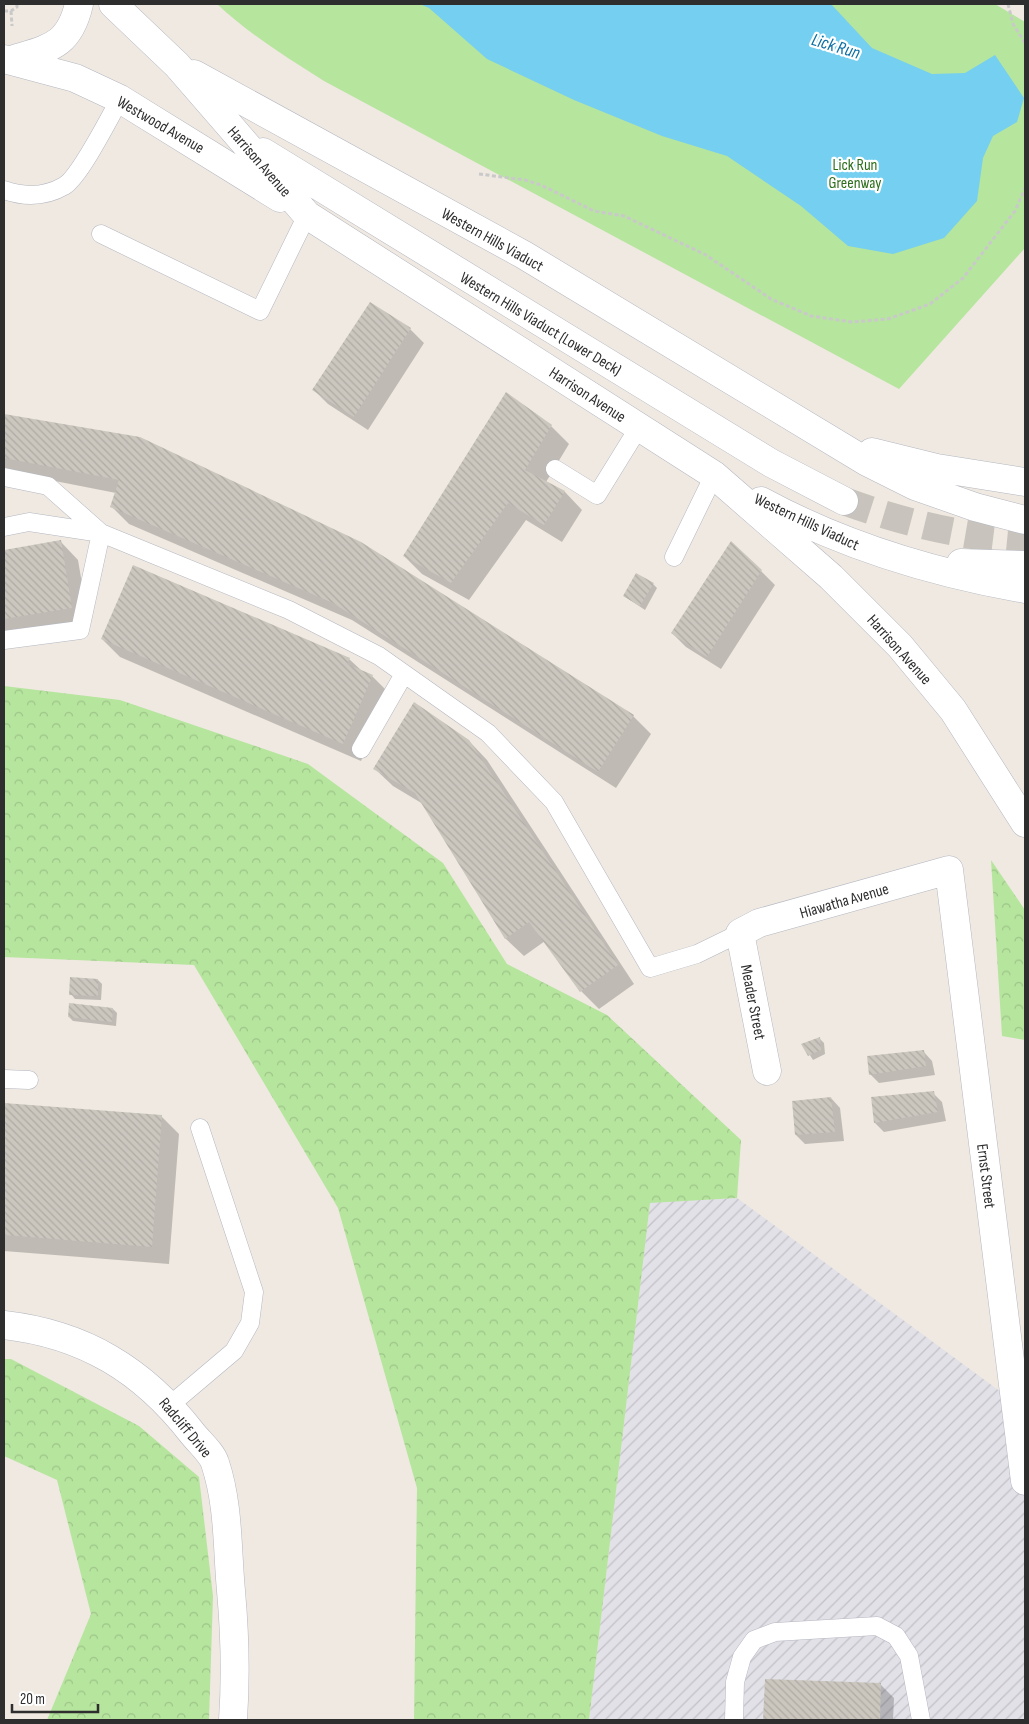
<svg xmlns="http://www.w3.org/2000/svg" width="1029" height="1724" font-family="'Sofia Sans Condensed',sans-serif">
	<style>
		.industrial { fill: url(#industrial-furrows) }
		.forest { fill: url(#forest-crowns) }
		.park { fill: #b6e59e }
		.water { fill: #75cff0 }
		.shadow { fill: #0003 }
		.building { fill: url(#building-back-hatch) }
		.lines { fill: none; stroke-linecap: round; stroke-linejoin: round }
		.secondary-tunnel { stroke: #c8c4bd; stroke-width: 28; stroke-dasharray: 28 14; stroke-linecap: butt }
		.lane-casing { stroke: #b4b7c1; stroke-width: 19 }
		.street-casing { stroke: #b4b7c1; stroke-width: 29 }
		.secondary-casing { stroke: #b4b7c1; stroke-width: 29 }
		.path { stroke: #c9c9c9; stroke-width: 3; stroke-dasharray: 4 2.5; stroke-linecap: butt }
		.lane { stroke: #fff; stroke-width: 18 }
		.street { stroke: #fff; stroke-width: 28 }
		.secondary { stroke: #fff; stroke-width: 28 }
		.labels { text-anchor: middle; stroke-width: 4.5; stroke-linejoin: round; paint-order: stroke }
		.street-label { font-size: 16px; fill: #2e2e2e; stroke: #fff }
		.park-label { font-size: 16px; fill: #2c6e1b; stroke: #fff }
		.water-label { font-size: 18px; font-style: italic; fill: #0d6fa3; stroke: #fff }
	</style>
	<defs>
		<pattern id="industrial-furrows" width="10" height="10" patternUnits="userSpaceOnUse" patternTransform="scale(1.25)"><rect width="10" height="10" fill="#e3e1e8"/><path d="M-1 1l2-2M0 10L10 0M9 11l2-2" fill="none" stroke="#c3c1c7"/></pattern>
		<pattern id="forest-crowns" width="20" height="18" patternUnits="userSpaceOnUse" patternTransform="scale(1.25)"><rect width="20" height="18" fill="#b6e59e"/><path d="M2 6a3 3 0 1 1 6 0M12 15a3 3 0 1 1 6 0" fill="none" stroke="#9dc588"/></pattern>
		<pattern id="building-back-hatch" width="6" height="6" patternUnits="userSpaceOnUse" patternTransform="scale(1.25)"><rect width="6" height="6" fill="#cbc7bf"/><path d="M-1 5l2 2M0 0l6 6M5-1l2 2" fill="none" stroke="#afaba4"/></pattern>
	</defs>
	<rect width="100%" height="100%" fill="#efe9e1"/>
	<path class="industrial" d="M737,1198l279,205 9,78v239h-436l61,-518z"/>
	<path class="forest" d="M4,686l116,14 188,64 135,99 64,101 100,51 134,125 -4,58 -87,5 -61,517h-175l3,-232 -79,-280 -144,-243 -190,-8z
		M991,860l34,50v130l-23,-4z
		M4,1359h7l128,67 60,51 14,119 -4,124h-162l44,-106 -34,-134 -53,-24z"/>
	<path class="park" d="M217,4h778l30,18v226l-126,141 -575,-308c-38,-24 -75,-47 -107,-77z"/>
	<path class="water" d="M420,4h411l41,44 60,26 33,-1 30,-18 29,43 -7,24 -24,14 -10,22 -6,43 -33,37 -51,16 -45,-8 -47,-40 -74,-50 -65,-20 -88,-36 -87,-41 -58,-51z"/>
	<path class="shadow" d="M410,329l14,14 -56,87 -40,-26 -14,-14z
		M507,394l44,32 18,18 -23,38 19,10 17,18 -20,32 -36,-22 -57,80 -47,-26 -18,-18z
		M4,415l135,24 494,277 18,18 -35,54 -264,-168 -223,-96 -17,-17 4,-14 -112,-22z
		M61,542l17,18 11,65 -85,14v-87z
		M761,571l14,14 -54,84 -35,-22 -14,-14z
		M653,584l4,4 -12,22 -21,-14z
		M102,639l247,20 13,12 10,5 18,18 -29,67 -241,-104z
		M469,741l18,19 147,224 -35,25 -18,-18 -36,-50 -21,15 -18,-17 -83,-135 -30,-18 -18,-17z
		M98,980l4,4 -1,16 -26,-1 -4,-5z
		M113,1009l4,4 -1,13 -43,-5 -4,-4z
		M820,1039l4,4 1,11 -12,6 -10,-16z
		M923,1051l9,10 3,14 -56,8 -9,-9z
		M933,1093l9,9 4,19 -62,11 -9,-9z
		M831,1098l9,10 4,33 -39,3 -9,-9z
		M4,1104l157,12 18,18 -10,130 -165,-13z
		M766,1680l114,4 14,14 -1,22h-129z"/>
	<path class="building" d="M370,302l41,26 -57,89 -42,-27z
		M506,392l46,33 -27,45 40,21 -21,34 -36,-22 -57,80 -48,-27z
		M4,414l136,23 221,105 273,173 -36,57 -265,-169 -223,-96 9,-27 -115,-22z
		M61,540l11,68 -68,11v-69z
		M731,541l31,29 -55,87 -36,-24z
		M133,565l217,93 -3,6 26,11 -30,69 -242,-105z
		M636,573l18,10 -14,23 -17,-10z
		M414,702l55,38 149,225 -38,27 -51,-70 -24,17 -90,-146 -42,-24z
		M70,977l28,2v17l-29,-1z
		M69,1003l44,5 -1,14 -44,-5z
		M820,1037l1,13 -13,6 -7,-12z
		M924,1050l2,16 -57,9 -2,-19z
		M934,1091l4,21 -64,11 -3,-26z
		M831,1097l4,35 -40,3 -3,-34z
		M4,1103l158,12 -10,132 -148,-12z
		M765,1679l116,4 -1,37h-117z"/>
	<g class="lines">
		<path class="secondary-tunnel" d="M844,501c57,21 120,36 181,40"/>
		<g class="lane-casing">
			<path id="lane" d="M4,190c20,7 41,7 60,-4 15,-8 46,-69 56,-87
				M101,234l159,77 47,-96
				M555,469l42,26 42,-68
				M4,477l44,9 53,47
				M4,527l25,-5 72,11
				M674,557l40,-82
				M4,640l76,-10 21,-97 188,77 90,46 109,77 66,69 96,166 47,-14 43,-21
				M361,749l43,-75
				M4,1079l25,1
				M169,1406l65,-55 16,-28 4,-31 -54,-164
				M734,1720l1,-38 7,-25 12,-17 21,-8 102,-6 19,10 13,20 12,64"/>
		</g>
		<g class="street-casing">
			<path id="street" d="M767,1071l-27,-138 19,-10 190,-53 76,611
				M4,1325c80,9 139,45 188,108 7,9 20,20 23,30 14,42 12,85 16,128 4,44 5,85 2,129"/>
		</g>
		<g class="secondary-casing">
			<path id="secondary" d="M113,4l64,61 130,150 407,260 117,102 69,69 53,64 72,113
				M4,59l71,19 45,21 160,99
				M11,60c38,-12 58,-13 68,-56
				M194,74l330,181 343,207 48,24 60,21 50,13
				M263,152l508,311 73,38
				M872,452l65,16 88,14
				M761,501c81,44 173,72 264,88
				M961,563l64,2"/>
		</g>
		<path class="path" d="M1008,4l5,20 12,19
			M4,11h7l6,-4v-3
			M11,11l1,15
			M479,174l46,6 16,5 53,26 30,5 82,39 65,44 40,17 41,6 36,-3 42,-15 33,-26 52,-67 10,-23"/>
		<use href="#lane" class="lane"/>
		<use href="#street" class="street"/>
		<use href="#secondary" class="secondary"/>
	</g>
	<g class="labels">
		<g class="street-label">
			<text transform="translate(161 124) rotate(30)" y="6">Westwood Avenue</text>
			<text transform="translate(260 161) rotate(49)" y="6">Harrison Avenue</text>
			<text transform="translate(493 239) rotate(29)" y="6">Western Hills Viaduct</text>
			<text transform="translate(541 323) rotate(31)" y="6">Western Hills Viaduct (Lower Deck)</text>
			<text transform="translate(588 394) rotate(33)" y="6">Harrison Avenue</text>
			<text transform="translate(807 521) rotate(25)" y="6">Western Hills Viaduct</text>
			<text transform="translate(900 649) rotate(48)" y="6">Harrison Avenue</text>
			<text transform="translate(844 900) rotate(-16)" y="6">Hiawatha Avenue</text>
			<text transform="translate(754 1002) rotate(79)" y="6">Meader Street</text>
			<text transform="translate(987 1176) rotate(83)" y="6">Ernst Street</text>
			<text transform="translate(186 1427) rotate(50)" y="6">Radcliff Drive</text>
		</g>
		<g class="park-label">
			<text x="855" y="170">Lick Run<tspan x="855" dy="18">Greenway</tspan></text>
		</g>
		<g class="water-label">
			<text transform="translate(836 46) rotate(17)" y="6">Lick Run</text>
		</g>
	</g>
	<rect width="1029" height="1724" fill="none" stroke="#2e2e2e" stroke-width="10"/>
	<path d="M12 1704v8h86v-8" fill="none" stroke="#2e2e2e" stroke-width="2.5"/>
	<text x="20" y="1704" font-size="15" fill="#2e2e2e" stroke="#ffffff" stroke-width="4" paint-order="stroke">20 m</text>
</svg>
